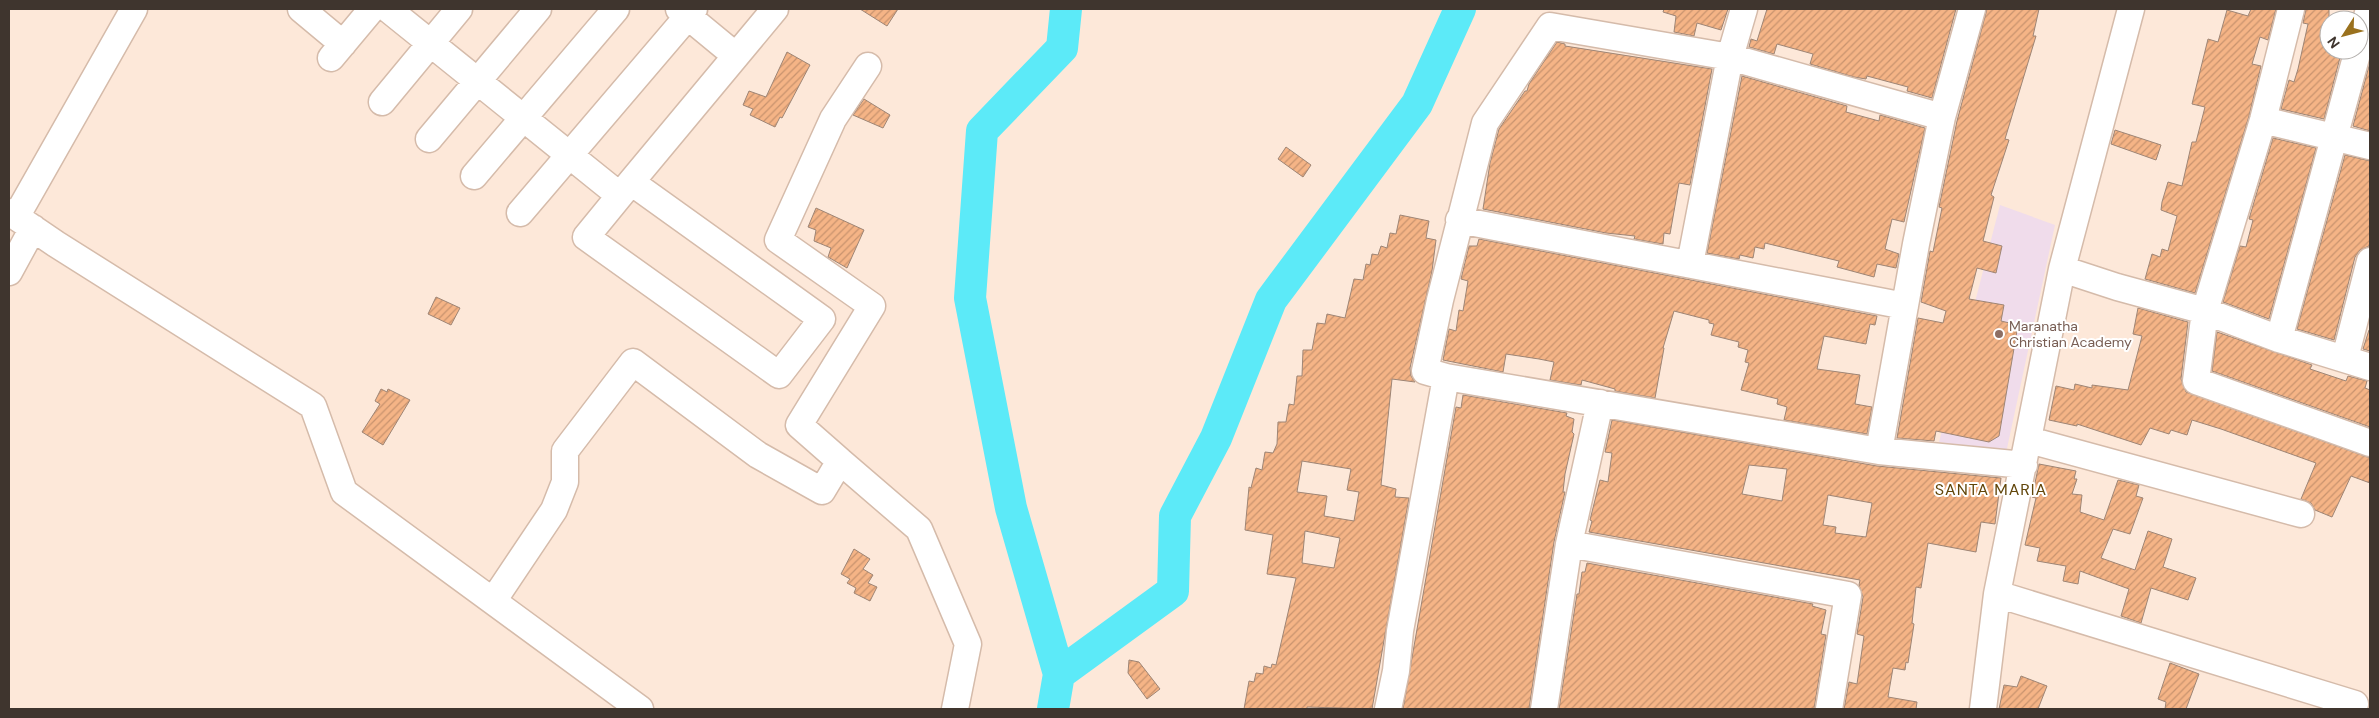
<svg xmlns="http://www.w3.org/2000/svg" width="2379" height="718" font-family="'DM Sans',sans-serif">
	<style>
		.education { fill: #f0dceb }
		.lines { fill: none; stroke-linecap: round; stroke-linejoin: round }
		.river { stroke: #5ceaf8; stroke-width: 32 }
		.building { fill: url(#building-hatch); stroke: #9e8575; fill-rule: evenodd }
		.minor-casing { stroke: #d5bbaa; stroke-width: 29 }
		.minor { stroke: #fff; stroke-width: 26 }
		.education-dot { fill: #8d6e63; stroke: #fff; stroke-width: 2 }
		.labels { text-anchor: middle; stroke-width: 4; stroke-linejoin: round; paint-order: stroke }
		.education-label { font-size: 14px; fill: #785e54; stroke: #fff; text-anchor: start }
		.quarter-label { font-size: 16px; letter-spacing: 1px; fill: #614509; stroke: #fff }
	</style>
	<defs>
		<pattern id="building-hatch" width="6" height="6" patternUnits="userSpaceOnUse" patternTransform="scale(1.25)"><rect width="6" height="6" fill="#f5b486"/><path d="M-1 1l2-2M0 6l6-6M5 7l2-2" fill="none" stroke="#c8936e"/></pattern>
	</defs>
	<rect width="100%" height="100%" fill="#fde8d9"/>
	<path class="education" d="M2000,205l55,20 -49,228 -67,-11z"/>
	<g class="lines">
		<path class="river" d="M1059,674l114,-83 2,-75 41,-78 55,-138 146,-196 43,-95
			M1053,709l6,-35 -48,-166 -41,-210 12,-167 80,-83 4,-39"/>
	</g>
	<path class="building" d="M860,9h38l-11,17z
		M1664,9h64l-7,21 -24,-7 -3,13 -20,-4 2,-16 -13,-4z
		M1767,9h189l-24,89 -25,-7 1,-4 -41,-11 -1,3 -12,-2 -44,-13 3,-10 -36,-10 -3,10 -25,-7 2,-8 6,2z
		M1987,9h52l-6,27h3l-31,103 4,1 -18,55 3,2 -11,44 19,5 -6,27 -19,-5 -8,31 35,6 -3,16 17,4 -19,111 -10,6 -53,-11 -2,10 -37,-3 21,-120 25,5 3,-12 -25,-9 9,-51 3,1 9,-44 -3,-1 18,-86z
		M2251,9h25l-8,31 -8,-3 -8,27 9,2 -12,50 -54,177 -50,-14 7,-25 8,3 2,-8 6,2 9,-35 -16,-6 1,-8 6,-20 14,4 10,-44h4l9,-35 -13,-3 16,-65 10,3 9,-32 21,6z
		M2306,9h23v41h13l-18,69 -43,-10 8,-29 5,2 4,-13 10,-45 -5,-1z
		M1557,42l8,2v2l147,23 -22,116 -11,-2 -9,51 -6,-1 -1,11 -29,-5 1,-3 -29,-3 -123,-24 7,-46 9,-34 26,-38h2l2,-7z
		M787,52l23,13 -28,53 -2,-1 -5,10 -25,-12 3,-6 -10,-4 6,-14 17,6z
		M2370,62v69l-17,-5z
		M1742,76l105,30 -1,6 33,9 1,-6 45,13 -21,94 -12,-3 -7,30 14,5 -3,14 -19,-4 -3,13 -37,-10 2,-6 -74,-18 -1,6 -9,-2 -2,11 -13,-3 -1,4 -32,-6z
		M864,99l26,16 -7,13 -30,-13z
		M2115,130l46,15 -5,15 -45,-16z
		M2273,138l43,10 -47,171 -46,-17 17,-56 6,1 7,-27 -4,-1z
		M1286,147l25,18 -8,12 -25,-18z
		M2345,155l25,6v80l-1,5 -9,4 -5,7 -21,83 -37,-11z
		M816,208l48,22 -17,38 -19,-11 3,-9 -17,-7 2,-11 -8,-3z
		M1400,215l29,6 -3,17 10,2 -4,31 -22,97 1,8 4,6 -23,-3 -11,106 15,4 -1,8 14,1 -37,211 -65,-2v2h-63l5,-28 5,1 2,-9 7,1 1,-8 7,2 1,-4 4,1 20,-87 -29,-4 6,-39 -28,-5 4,-43 2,1 5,-20 6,2 3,-18 8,1 4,-9 1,-22h8l3,-18 5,1 3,-29h5l1,-26h9l5,-27 8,1 2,-10 18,4 9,-39 9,1 3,-16 4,1 2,-11 6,1 3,-9 6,2 3,-15 6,1zM1302,461l49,8 -4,21 12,2 -5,29 -30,-5 3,-20 -30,-4zM1305,531l35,7 -6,30 -32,-5z
		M1479,239l398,77 -2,9 -5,-1 -4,20 -42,-8 -7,33 43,6 -5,29 17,3 -5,27 -83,-14 3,-13 -10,-3 1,-5 -37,-9 8,-27 -4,-1 3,-12 -10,-3 1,-5 -28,-7 3,-11 -5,-1v-3l-35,-9 -11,37h1l-9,50 -40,-7v-2l-33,-9 -1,5 -31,-5 4,-18 -15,-3 -33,-5 -3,18 -60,-12 6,-31 7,2 3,-21 4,1 5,-30 -7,-2 8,-33h8z
		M436,297l24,11 -9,17 -23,-11z
		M2138,308l50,14 -7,57 5,13 184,66v25l-19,-7 -19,41 -17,-7 -4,-7 -10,-4 15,-36 -95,-34 -29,-9 -5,15 -16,-5 -2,4 -19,-6 -9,17 -64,-21v2l-28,-6 7,-34 18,4 1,-6 17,4v-3l36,5 14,-54 -9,-2z
		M2369,330l1,1v20l-7,-2z
		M2217,332l95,33 -2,4 36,12 2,-5 19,5 -2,7 5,2v37l-158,-56z
		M381,389l6,3 1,-3 22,11 -27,45 -21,-13 18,-28 -5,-3z
		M1463,395l104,18 -1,3 8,3 -2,13 2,2 -9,40 -2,18h2l-11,50 -25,167h-126l53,-302 5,1z
		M1612,420l265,46 124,12 -6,46 -14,-2 -5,30 -48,-9 -7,45 -5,-1 -4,36 2,1 -6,39 -2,-1 -1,8 -12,-2 -5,29 29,5 -1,7h-72l5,-27 8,2 7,-48 -7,-2 6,-37 -4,-12 1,-5 -271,-48 3,-11 -2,-1 10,-40 8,2 4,-29 -7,-1zM1749,465l38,4 -5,32 -40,-7zM1828,495l44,8 -6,34 -31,-4 1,-6 -13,-2z
		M2039,464l37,7 -2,8h3l-5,15 10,1 -2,17 24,8 14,-40 21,5 -3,11 7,2 -13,36 -17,-5 -12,29 34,12 13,-39 24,8 -9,28 33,11 -8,22 -37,-12 -10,35 -20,-7 8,-27 -49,-18 -2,13 -15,-3 3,-15 -29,-5 3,-13 -15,-3 11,-47 -4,-1z
		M854,549l16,10 -7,10 10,6 -5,8 9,4 -7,14 -16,-8 2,-5 -9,-5 3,-4 -9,-5z
		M1587,563l226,41 -1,2 14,4 -5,24 5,1 -12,74h-255l18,-115h2l3,-22h3z
		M1129,660l10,2 21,27 -13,10 -19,-26z
		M2170,663l29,11 -13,35h-21l1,-7 -8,-3z
		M2021,676l26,10 -9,23h-39l5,-24 13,2z"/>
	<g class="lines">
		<g class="minor-casing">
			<path id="minor" d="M301,9l42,35
				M388,9l231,186
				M679,9l57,47
				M2291,9l-28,111 -58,191 -9,70 174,62
				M2359,47l10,-38
				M331,58l41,-49
				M382,102l77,-93
				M2263,120l107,26
				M429,139l109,-130
				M474,176l142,-167
				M631,182l191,137 -43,56 -193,-138 45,-55 144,-173
				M9,212l47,32 257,162 31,86 296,217
				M520,213l174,-204
				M16,217l118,-208
				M1459,220l446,86
				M1690,264l40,-207 14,-48
				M2062,269l55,18 88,24 74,28 91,28
				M9,272l24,-44
				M2279,339l79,-289
				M2345,358l25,-97
				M1446,377l433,74 145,14
				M2029,440l272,74
				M1879,451l37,-207 26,-127 30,-108
				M840,461l79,68 49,115 -13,65
				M1569,544l279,51 -19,114
				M1997,594l358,110
				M493,601l61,-91 11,-28v-31l68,-89 125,93 64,36 18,-30 -41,-36 73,-119 -94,-66 55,-121 35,-53
				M1388,709l8,-38 4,-40 46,-254 -21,-6 15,-71 45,-177 65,-97 180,31 212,60
				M1544,709l25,-165 31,-141
				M1983,709l14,-115 65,-325 69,-260"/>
		</g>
		<use href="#minor" class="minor"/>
	</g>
	<circle class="education-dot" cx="1999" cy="334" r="5"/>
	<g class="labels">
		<g class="education-label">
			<text x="2009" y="331">Maranatha<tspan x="2009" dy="16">Christian Academy</tspan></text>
		</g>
		<g class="quarter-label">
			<text x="1991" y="495">SANTA MARIA</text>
		</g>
	</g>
	<rect width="2379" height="718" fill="none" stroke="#3f352e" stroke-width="20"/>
	<g transform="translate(2344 35) rotate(234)"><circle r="24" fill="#ffffff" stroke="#b2aeab"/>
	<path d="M0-4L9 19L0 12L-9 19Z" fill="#9a711e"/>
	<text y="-8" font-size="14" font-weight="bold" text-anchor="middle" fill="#3f352e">N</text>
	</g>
</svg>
